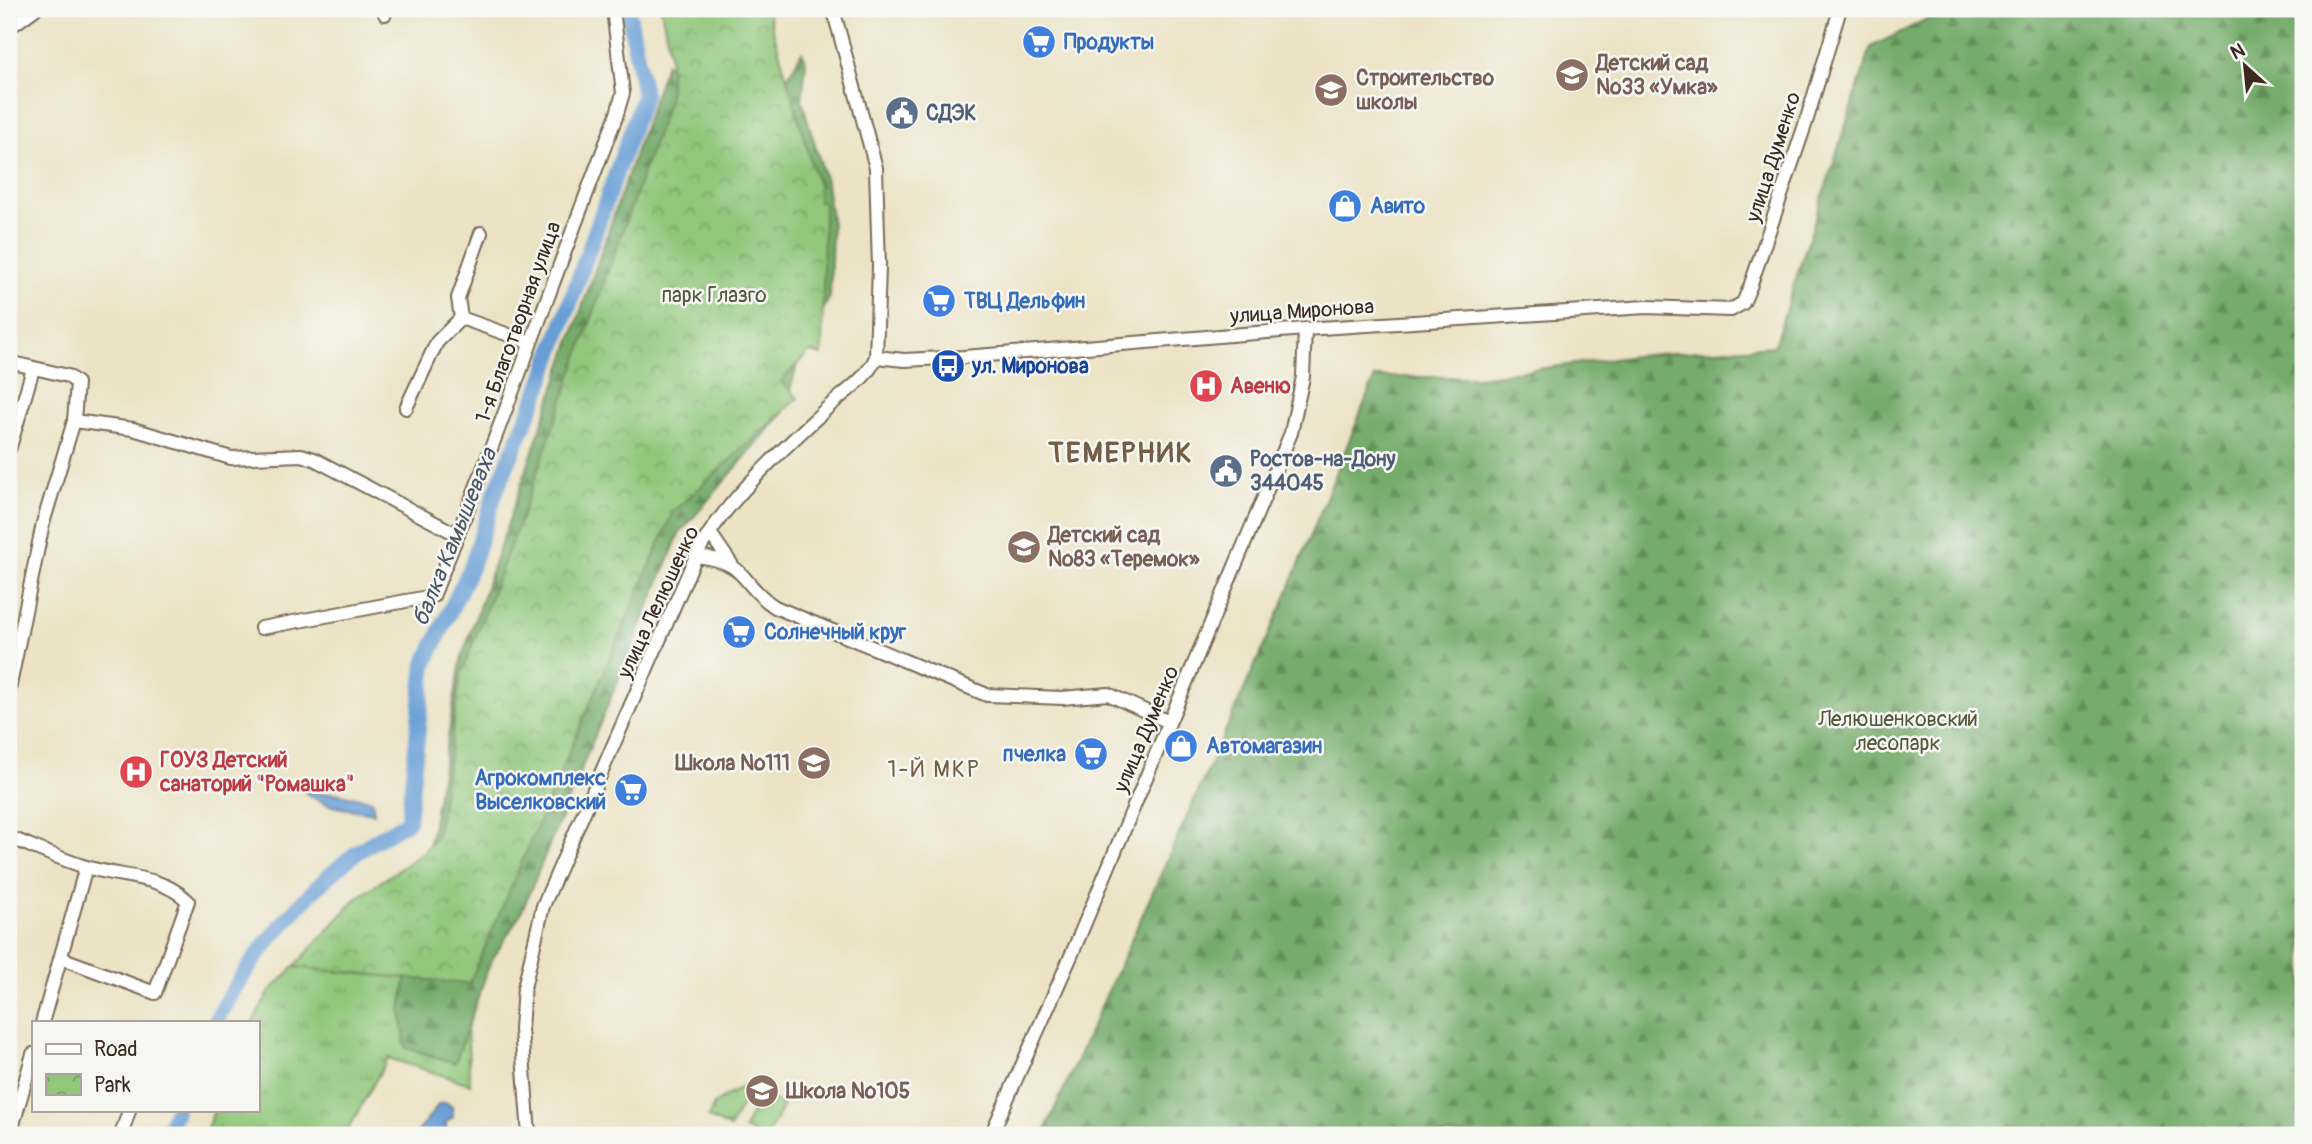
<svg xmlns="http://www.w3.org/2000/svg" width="2312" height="1144" font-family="Pangolin,sans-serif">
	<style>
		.grass { fill: url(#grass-tufts); stroke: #66784c; stroke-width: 2 }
		.forest { fill: url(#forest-firs); stroke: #586b44; stroke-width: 2 }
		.park { fill: url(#park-crowns); stroke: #66784c; stroke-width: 2 }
		.pitch { fill: #90c77a; stroke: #66784c; stroke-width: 2 }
		.water { fill: #689ed5; stroke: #52647a; stroke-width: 2 }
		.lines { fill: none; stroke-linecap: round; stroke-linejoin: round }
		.river { stroke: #689ed5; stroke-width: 16 }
		.minor-casing { stroke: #796b58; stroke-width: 16 }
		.minor { stroke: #fff; stroke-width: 12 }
		.labels { text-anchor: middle; stroke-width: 5; stroke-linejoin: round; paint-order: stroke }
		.shop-label { font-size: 21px; font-weight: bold; fill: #366cbe; stroke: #f6f6f2; text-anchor: start }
		.education-label { font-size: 21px; font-weight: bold; fill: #785e54; stroke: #f6f6f2; text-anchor: start }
		.service-label { font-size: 21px; font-weight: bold; fill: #4e5e75; stroke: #f6f6f2; text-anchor: start }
		.street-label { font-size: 21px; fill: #3b2a1e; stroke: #f6f6f2 }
		.park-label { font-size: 21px; fill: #54593a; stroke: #f6f6f2 }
		.transit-label { font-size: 21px; font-weight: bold; fill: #164399; stroke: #f6f6f2; text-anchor: start }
		.health-label { font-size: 21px; font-weight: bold; fill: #be3a42; stroke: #f6f6f2; text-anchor: start }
		.water-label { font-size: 23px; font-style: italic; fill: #4d5867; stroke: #f6f6f2 }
		.neighbourhood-label { font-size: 23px; letter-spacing: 2px; fill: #755d43; stroke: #f6f6f2 }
		.district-label { font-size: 28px; font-weight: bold; letter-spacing: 2px; fill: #755d43; stroke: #f6f6f2 }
	</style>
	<defs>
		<pattern id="grass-tufts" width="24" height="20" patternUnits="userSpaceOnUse" patternTransform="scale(1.75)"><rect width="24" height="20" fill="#90c77a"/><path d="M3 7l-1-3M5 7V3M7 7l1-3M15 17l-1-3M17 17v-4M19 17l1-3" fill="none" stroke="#77a263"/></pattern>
		<pattern id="forest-firs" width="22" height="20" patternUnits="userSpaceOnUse" patternTransform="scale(1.75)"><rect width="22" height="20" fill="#74ac6a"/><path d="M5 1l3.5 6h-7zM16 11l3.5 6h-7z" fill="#608c57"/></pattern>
		<pattern id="park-crowns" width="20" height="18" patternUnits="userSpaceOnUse" patternTransform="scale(1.75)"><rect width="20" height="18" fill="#90c77a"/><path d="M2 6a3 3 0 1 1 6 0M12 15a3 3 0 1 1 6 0" fill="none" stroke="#77a263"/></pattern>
	</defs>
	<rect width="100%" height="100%" fill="#f6f6f2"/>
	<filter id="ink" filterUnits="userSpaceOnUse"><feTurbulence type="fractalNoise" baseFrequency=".0143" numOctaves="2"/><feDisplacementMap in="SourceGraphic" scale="14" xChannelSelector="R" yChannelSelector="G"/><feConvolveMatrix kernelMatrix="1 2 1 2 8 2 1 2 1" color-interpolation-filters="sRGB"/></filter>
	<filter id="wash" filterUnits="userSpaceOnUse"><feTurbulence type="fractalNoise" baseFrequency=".00686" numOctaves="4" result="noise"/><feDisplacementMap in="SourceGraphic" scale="28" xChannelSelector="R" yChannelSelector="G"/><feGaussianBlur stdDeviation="1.57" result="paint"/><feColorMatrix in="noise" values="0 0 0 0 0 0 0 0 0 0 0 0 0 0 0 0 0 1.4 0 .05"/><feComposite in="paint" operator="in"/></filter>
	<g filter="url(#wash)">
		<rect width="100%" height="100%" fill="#ebe3c4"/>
		<path class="grass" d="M294,967l171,17 5,100 -82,-26 -43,77h-141l10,-24h43v-88h-5l18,-32z"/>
		<path class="forest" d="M1947,9h356v1126h-1260l242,-536 90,-222h102l166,-22 131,-9 97,-299z
			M802,52l4,10 -4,39 24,81 6,43 -2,72 -28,52 -19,64 -104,121 -158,379 -31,50 -35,100 -49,-15 -5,-38 60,-350 205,-597 42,15 77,4z"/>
		<path class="park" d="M661,9h106l51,177v15l6,2 -2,152 -13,-3 -28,29 17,17 -125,114 -204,472 -175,-17 62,-68 65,-45 16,-18 24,-161 60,-157 147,-416c6,-33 0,-61 -7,-93z
			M747,1084l4,2 -21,42 -22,-10 7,-15z"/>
		<path class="pitch" d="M761,1094l22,11 -15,30h-11l-13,-6z"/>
		<path class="water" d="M296,783l24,11 14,-1 38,7 2,13c-28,-4 -60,-6 -78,-30z
			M439,1104l8,-1 5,4 1,10 -8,6 2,7 -12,5h-19z"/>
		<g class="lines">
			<path class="river" d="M215,1023c28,-57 81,-120 130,-161 18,-16 42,-28 63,-41l17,-157 46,-97 25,-76 43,-101 105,-295 -16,-86
				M166,1135l10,-24"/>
		</g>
	</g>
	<g filter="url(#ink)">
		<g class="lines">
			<g class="minor-casing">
				<path id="minor" d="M383,9l2,5
					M9,28l26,-19
					M461,318l68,24
					M876,357l28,3 60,-3 341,-28 341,-22 85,3 12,-7 7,-16 56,-165 34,-113
					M9,362l59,14 9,7 -3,38 -31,102 -34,167
					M406,408l31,-66 24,-24 -3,-20 23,-65
					M74,421l59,8 98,29 70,-3 13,4 144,76
					M9,450l24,-81
					M710,533l22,32
					M696,556c54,6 42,27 79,51l212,88 75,3 46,-4 61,28
					M261,628l172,-32c65,-158 121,-320 183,-479l7,-24 -10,-84
					M9,837c25,10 51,22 77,30 35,11 74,7 102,34l-33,92 -94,-35
					M42,1023l44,-156
					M10,1135l23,-81
					M121,1135l8,-24
					M529,1135l-8,-106 3,-41 19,-82 153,-350c26,-52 85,-105 128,-145 17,-17 43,-31 52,-54l3,-90 -3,-99 -43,-159
					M991,1135l80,-179 220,-523 12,-56 2,-48"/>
			</g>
			<use href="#minor" class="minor"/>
		</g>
	</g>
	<defs>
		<g id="supermarket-disc" transform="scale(1.75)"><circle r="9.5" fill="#3f7fe0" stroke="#f6f6f2"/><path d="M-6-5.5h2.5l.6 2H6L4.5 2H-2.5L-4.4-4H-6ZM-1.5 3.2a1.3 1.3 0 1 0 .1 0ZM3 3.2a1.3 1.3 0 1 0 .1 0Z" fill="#fff"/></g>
		<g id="school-disc" transform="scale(1.75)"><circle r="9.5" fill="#8d6e63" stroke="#f6f6f2"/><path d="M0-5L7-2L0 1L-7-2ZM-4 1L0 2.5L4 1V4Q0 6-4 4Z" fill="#fff"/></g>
		<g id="civic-disc" transform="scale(1.75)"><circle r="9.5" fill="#5c6f8a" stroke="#f6f6f2"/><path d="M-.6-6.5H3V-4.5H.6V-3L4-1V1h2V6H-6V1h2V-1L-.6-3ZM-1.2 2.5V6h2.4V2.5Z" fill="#fff"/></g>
		<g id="shop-disc" transform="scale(1.75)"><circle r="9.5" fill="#3f7fe0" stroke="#f6f6f2"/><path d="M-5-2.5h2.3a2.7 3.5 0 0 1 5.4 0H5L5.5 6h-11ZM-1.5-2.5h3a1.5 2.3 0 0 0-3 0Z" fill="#fff"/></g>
		<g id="bus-disc" transform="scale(1.75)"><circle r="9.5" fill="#1a4fb4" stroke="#f6f6f2"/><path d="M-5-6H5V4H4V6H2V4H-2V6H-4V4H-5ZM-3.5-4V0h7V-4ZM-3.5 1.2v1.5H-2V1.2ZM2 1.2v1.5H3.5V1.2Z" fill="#fff"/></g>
		<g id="hospital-disc" transform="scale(1.75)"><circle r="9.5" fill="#e0444e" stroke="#f6f6f2"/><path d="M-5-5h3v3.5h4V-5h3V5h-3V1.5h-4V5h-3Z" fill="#fff"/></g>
	</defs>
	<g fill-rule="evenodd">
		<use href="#supermarket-disc" x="1039" y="42"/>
		<use href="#school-disc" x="1572" y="75"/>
		<use href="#school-disc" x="1331" y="90"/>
		<use href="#civic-disc" x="902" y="113"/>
		<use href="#shop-disc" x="1345" y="206"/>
		<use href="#supermarket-disc" x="939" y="301"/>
		<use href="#bus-disc" x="948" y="366"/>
		<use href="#hospital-disc" x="1206" y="386"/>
		<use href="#civic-disc" x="1226" y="471"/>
		<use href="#school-disc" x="1024" y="547"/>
		<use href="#supermarket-disc" x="739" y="632"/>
		<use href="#shop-disc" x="1181" y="746"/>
		<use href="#supermarket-disc" x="1091" y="754"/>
		<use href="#school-disc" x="814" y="763"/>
		<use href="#hospital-disc" x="136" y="772"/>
		<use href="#supermarket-disc" x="631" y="790"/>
		<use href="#school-disc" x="762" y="1091"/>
	</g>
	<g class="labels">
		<g class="shop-label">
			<text x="1064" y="49">Продукты</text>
			<text x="1370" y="213">Авито</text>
			<text x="964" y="308">ТВЦ Дельфин</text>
			<text x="764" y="639">Солнечный круг</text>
			<text x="1206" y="753">Автомагазин</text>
			<text x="1066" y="761" text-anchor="end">пчелка</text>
			<text x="606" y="785" text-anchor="end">Агрокомплекс<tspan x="606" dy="24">Выселковский</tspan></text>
		</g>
		<g class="education-label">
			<text x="1596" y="70">Детский сад<tspan x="1596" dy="24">№33 «Умка»</tspan></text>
			<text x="1356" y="85">Строительство<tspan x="1356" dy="24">школы</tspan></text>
			<text x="1048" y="542">Детский сад<tspan x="1048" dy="24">№83 «Теремок»</tspan></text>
			<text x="790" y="770" text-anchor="end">Школа №111</text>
			<text x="786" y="1098">Школа №105</text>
		</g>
		<g class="service-label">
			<text x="926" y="120">СДЭК</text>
			<text x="1250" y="466">Ростов-на-Дону<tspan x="1250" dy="24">344045</tspan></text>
		</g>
		<g class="street-label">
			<text transform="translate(1773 157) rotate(-72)" y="7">улица Думенко</text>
			<text transform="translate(1302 311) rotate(-4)" y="7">улица Миронова</text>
			<text transform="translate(518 322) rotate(-70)" y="7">1-я Благотворная улица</text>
			<text transform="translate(658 602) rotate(-65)" y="7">улица Лелюшенко</text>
			<text transform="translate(1146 729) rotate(-67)" y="7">улица Думенко</text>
		</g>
		<g class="park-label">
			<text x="714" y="302">парк Глазго</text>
			<text x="1898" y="726">Лелюшенковский<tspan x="1898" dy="24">лесопарк</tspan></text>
		</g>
		<g class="transit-label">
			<text x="972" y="373">ул. Миронова</text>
		</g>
		<g class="health-label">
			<text x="1230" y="393">Авеню</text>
			<text x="160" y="767">ГОУЗ Детский<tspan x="160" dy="24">санаторий "Ромашка"</tspan></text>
		</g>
		<g class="water-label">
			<text transform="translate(454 537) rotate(-68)" y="8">балка Камышеваха</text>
		</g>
		<g class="neighbourhood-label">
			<text x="934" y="777">1-Й МКР</text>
		</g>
		<g class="district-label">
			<text x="1121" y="462">ТЕМЕРНИК</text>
		</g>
	</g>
	<rect width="2312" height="1144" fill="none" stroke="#f6f6f2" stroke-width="35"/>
	<rect x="32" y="1021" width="228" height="91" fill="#f6f6f2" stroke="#aba49d" stroke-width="2"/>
	<rect x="46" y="1044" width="35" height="10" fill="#ffffff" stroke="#aba49d" stroke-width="2"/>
	<text x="94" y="1056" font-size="21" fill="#3b2a1e">Road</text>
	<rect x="46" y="1074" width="35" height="21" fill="url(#park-crowns)" stroke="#aba49d" stroke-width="2"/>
	<text x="94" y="1092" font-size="21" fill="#3b2a1e">Park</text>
	<g transform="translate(2245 66) rotate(333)" stroke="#f6f6f2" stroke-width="5" paint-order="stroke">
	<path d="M0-5L12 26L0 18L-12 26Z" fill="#3b2a1e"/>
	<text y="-10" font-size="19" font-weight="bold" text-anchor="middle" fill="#3b2a1e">N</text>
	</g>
</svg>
